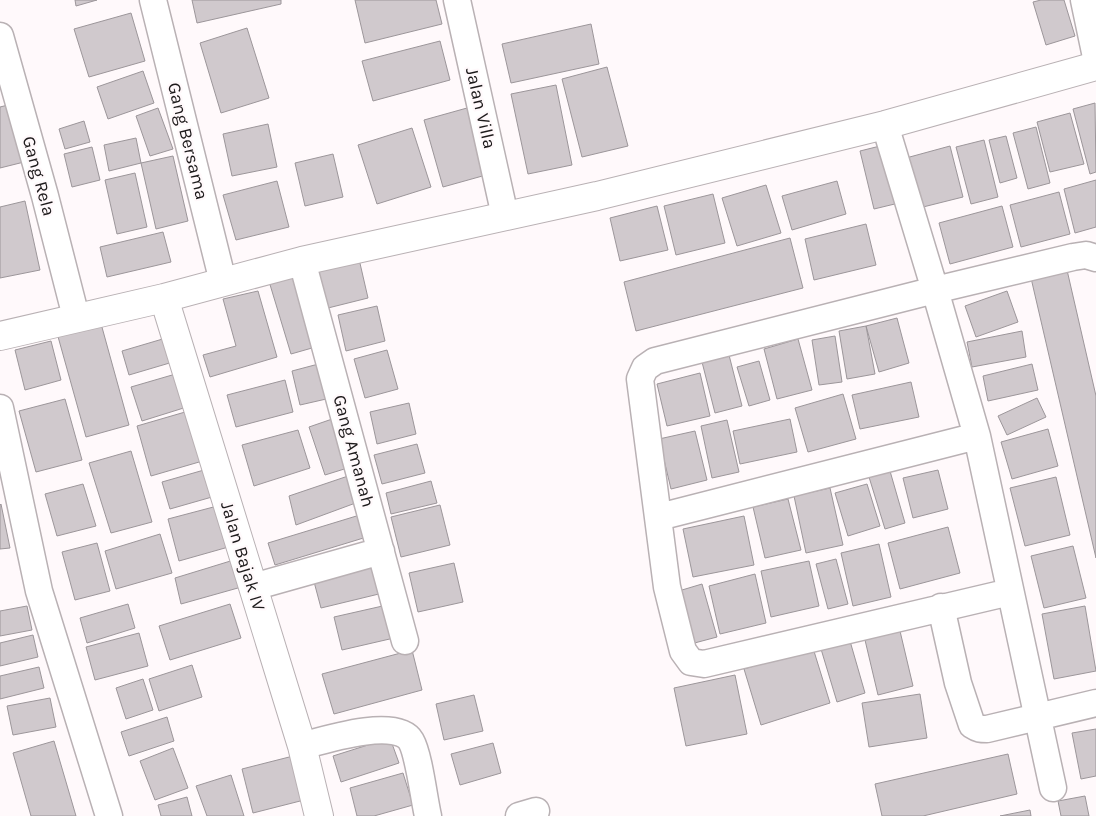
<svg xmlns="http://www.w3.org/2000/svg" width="1096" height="816" font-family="Karla,sans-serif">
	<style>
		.building { fill: #d0c9cd; stroke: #9c969a }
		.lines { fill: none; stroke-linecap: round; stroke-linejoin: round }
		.street-casing { stroke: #b9b1b4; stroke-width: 29 }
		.secondary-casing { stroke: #b9b1b4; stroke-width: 30 }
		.street { stroke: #fff; stroke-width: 26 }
		.secondary { stroke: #fff; stroke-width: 28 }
		.labels { text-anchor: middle; stroke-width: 4.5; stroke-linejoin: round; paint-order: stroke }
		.street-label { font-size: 18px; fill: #1c191a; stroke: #fff9fb }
	</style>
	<rect width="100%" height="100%" fill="#fff9fb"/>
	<path class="building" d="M75,0h22l-21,6z
		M192,0h89v4l-84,19z
		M355,0h81l6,24 -77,19z
		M1041,0h23l11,36 -29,9 -13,-43z
		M131,13l14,48 -56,16 -15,-48z
		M591,24l8,40 -88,19 -9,-39z
		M247,28l22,70 -48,15 -21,-70z
		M440,41l10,39 -77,21 -11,-40z
		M607,67l21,79 -46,11 -20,-78z
		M143,71l11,32 -46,16 -11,-32z
		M556,85l16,80 -44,9 -17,-80z
		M1095,103l1,69 -6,2 -17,-65z
		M12,104l16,57 -28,7v-61z
		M158,108l15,41 -23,7 -14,-40z
		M467,108l19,67 -43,12 -19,-67z
		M1070,113l14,51 -34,8 -13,-50z
		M84,121l6,21 -25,7 -6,-20z
		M268,124l9,43 -45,9 -9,-42z
		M1036,127l14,56 -22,6 -15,-56z
		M412,128l19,59 -54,17 -19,-59z
		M1006,136l11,42 -17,5 -11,-43z
		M136,138l5,25 -32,8 -5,-26z
		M984,140l14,57 -27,7 -15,-57z
		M888,144l15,58 -29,7 -14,-58z
		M950,146l13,51 -44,11 -13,-50z
		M92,147l8,33 -28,7 -8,-33z
		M333,154l10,43 -38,9 -10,-43z
		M173,156l15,65 -32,8 -15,-66z
		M135,173l12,54 -30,7 -12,-54z
		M1096,180v47l-21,6 -11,-44z
		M277,181l12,46 -53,13 -13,-45z
		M837,181l9,33 -54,16 -10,-34z
		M766,185l15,48 -44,13 -15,-48z
		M1059,192l11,42 -49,13 -11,-42z
		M713,194l12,49 -49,12 -12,-49z
		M25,201l15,69 -40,8v-71z
		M657,206l11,44 -48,11 -10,-43z
		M1002,206l11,41 -63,17 -11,-41z
		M866,224l10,41 -62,15 -9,-41z
		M163,232l8,30 -64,15 -7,-30z
		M790,238l13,50 -167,43 -12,-49z
		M359,259l9,39 -44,11 -9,-40z
		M296,270l23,76 -28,8 -23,-76z
		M1067,270l29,126v162l-65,-280z
		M258,291l19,66 -67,20 -7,-22 33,-9 -13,-47z
		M1007,291l11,31 -42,15 -11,-31z
		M377,306l8,35 -39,10 -8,-36z
		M897,318l12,45 -30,9 -13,-46z
		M100,320l29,105 -43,12 -29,-104z
		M866,326l9,48 -28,5 -8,-48z
		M1022,331l4,26 -54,10 -5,-25z
		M835,336l7,46 -23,3 -7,-45z
		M166,338l7,24 -44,13 -7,-24z
		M798,339l14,51 -35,9 -13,-50z
		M51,341l10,39 -36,10 -10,-40z
		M387,350l11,39 -33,9 -11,-39z
		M729,355l13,51 -27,7 -13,-51z
		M759,361l11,39 -21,6 -12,-39z
		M326,362l9,35 -35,8 -8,-34z
		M1032,364l6,26 -50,11 -5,-25z
		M179,373l11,33 -48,15 -11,-34z
		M700,373l10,43 -43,10 -10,-42z
		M285,380l8,32 -57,15 -9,-32z
		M911,382l8,35 -59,12 -8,-34z
		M843,394l13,45 -48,13 -13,-44z
		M1037,398l9,19 -39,18 -9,-19z
		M65,399l17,61 -46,12 -17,-61z
		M409,403l7,31 -39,10 -7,-32z
		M192,410l14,50 -55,16 -14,-50z
		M338,417l16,49 -29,9 -16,-48z
		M790,419l7,33 -57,12 -7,-33z
		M727,420l12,52 -27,6 -11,-52z
		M1048,429l10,37 -46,13 -11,-37z
		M298,430l12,38 -56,18 -12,-41z
		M695,431l12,49 -36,9 -12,-50z
		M417,444l8,29 -43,11 -8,-29z
		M131,451l21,71 -41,11 -22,-70z
		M211,468l8,27 -49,14 -8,-27z
		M938,470l10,39 -35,9 -10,-40z
		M890,471l15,52 -20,6 -16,-52z
		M354,474l7,27 -65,24 -7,-29z
		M1056,477l14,58 -45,11 -15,-58z
		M431,481l6,22 -46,11 -5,-21z
		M83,484l13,42 -39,10 -12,-42z
		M867,484l13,42 -32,10 -13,-43z
		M830,488l13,57 -37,8 -12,-57z
		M788,499l13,51 -36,8 -12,-51z
		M1,504l9,44 -10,1v-44z
		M221,505l11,41 -53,15 -11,-42z
		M440,505l10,40 -49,12 -10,-40z
		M363,514l7,22 -95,29 -7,-22z
		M744,516l10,49 -61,12 -10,-48z
		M948,527l12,46 -60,16 -12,-46z
		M160,534l12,39 -56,16 -11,-38z
		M97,543l13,48 -35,9 -13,-48z
		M879,544l12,53 -38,9 -12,-53z
		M1073,546l13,52 -42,10 -13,-52z
		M237,559l8,27 -64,18 -6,-26z
		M836,559l12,45 -20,5 -12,-45z
		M809,561l10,45 -48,11 -10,-46z
		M376,562l7,31 -62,15 -8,-30z
		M454,563l9,39 -45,10 -9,-39z
		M755,574l11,49 -46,11 -11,-48z
		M702,584l15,53 -30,8 -15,-52z
		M128,604l7,24 -48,15 -7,-25z
		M230,604l11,34 -71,22 -11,-34z
		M387,605l7,33 -52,12 -8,-33z
		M27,606l5,24 -32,6v-25z
		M1085,606l11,65 -42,8 -12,-65z
		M900,631l13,55 -35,9 -13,-55z
		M139,633l9,33 -53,14 -9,-33z
		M33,635l5,22 -38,9v-23z
		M850,641l15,52 -28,9 -16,-53z
		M813,648l17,55 -69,22 -17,-56z
		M412,650l10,40 -88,24 -12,-40z
		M192,665l10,32 -43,14 -10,-32z
		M39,667l5,21 -44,11v-23z
		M735,675l12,59 -61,12 -12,-58z
		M143,679l10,31 -27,9 -10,-31z
		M920,694l7,44 -58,9 -7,-44z
		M474,695l9,36 -39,9 -8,-36z
		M50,698l6,29 -43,8 -6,-29z
		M167,717l7,24 -45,15 -8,-24z
		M1096,729v47l-15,3 -9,-46z
		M390,738l9,25 -58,19 -8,-26z
		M54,741l22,75h-45l-18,-63z
		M493,743l8,30 -41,12 -9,-31z
		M173,748l15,40 -33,12 -15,-39z
		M301,754l11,44 -59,15 -11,-44z
		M1008,754l9,40 -94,22h-41l-7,-32z
		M403,773l10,32 -39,11h-17l-7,-28z
		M231,775l13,41h-37l-11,-30z
		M1085,796l4,20h-28l-3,-15z
		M187,797l5,19h-31l-3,-11z
		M1030,810l1,6h-31z"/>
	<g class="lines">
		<g class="street-casing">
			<path id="street" d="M153,0l70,282
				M457,0l48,216
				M1084,0l12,57
				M0,36l45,160 31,121
				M885,125l50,165 42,146 76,352
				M302,261l103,380
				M0,408l39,183 70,225
				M659,517l318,-81
				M253,587l128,-36
				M1010,592l-306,72 -13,-2 -8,-11 -16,-64 -27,-208 5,-11 10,-7 280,-71 138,-33 13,-2 10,3
				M941,607l17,76 14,42c6,4 9,4 15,4l109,-26
				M302,746c22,-6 95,-29 109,-5 8,14 13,58 17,75
				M519,816l17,-5"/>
		</g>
		<g class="secondary-casing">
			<path id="secondary" d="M164,298l138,448 17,70
				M0,336l164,-38 138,-37 295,-65 288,-71 211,-59"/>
		</g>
		<use href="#street" class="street"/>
		<use href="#secondary" class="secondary"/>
	</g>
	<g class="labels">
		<g class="street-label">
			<text transform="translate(481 108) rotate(77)" y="6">Jalan Villa</text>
			<text transform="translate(188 141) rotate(76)" y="6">Gang Bersama</text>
			<text transform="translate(39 176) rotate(75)" y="6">Gang Rela</text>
			<text transform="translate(354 451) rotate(75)" y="6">Gang Amanah</text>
			<text transform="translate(243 556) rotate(73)" y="6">Jalan Bajak IV</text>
		</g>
	</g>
</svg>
